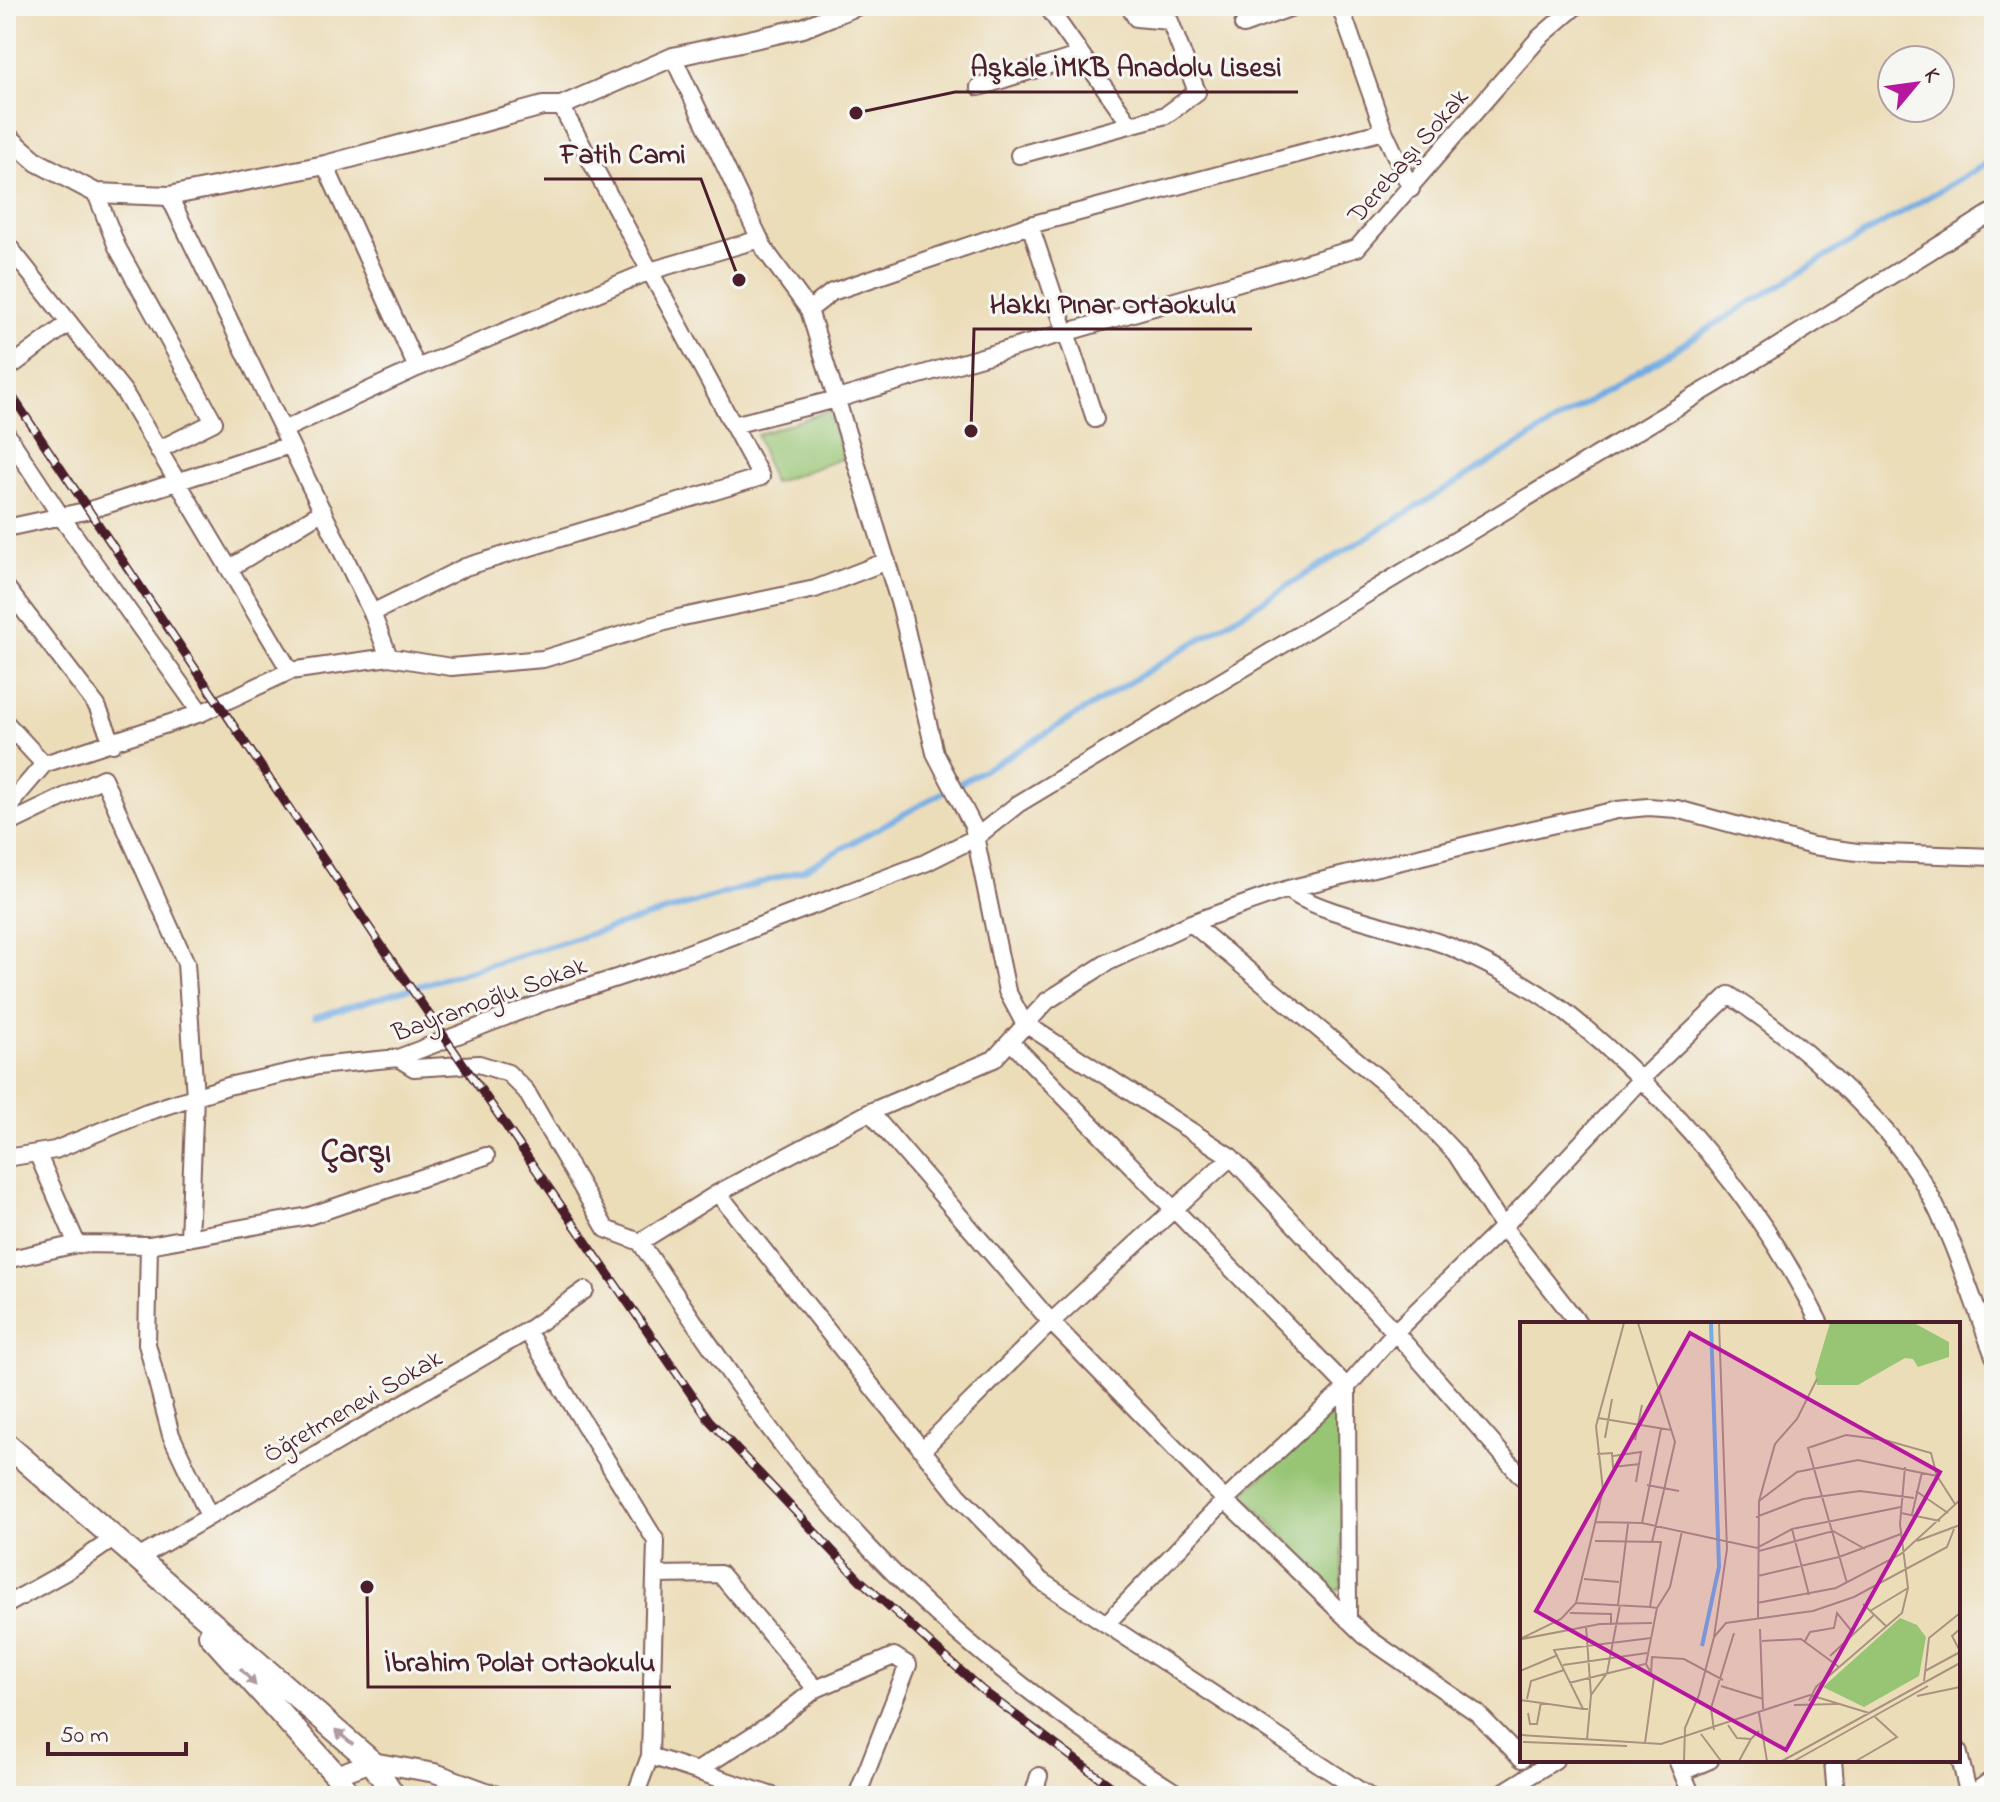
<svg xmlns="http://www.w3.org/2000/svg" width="2000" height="1802" font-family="'Indie Flower',sans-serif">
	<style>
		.green { fill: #97c573; stroke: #70724f; stroke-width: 2 }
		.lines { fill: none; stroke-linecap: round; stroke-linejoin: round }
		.stream { stroke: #72ace3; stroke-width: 6 }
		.minor-casing { stroke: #83625d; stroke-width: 20 }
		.tertiary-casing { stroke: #83625d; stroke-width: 22 }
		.secondary-casing { stroke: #83625d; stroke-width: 26 }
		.minor { stroke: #fff; stroke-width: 16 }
		.tertiary { stroke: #fff; stroke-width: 18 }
		.secondary { stroke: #fff; stroke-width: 22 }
		.rail-casing { stroke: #4a1f2b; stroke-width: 9 }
		.rail { stroke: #f6f6f2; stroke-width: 6; stroke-dasharray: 18; stroke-linecap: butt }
		.oneway { fill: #ae9aa0 }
		.labels { text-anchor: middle; stroke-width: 6; stroke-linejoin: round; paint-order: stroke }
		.street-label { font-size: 26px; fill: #4a1f2b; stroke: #f6f6f2 }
		.district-label { font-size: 34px; font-weight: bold; fill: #4a1f2b; stroke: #f6f6f2 }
		.inset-river { fill: none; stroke: #72ace3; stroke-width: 4 }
		.inset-road { fill: none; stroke: #ab9180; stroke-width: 2 }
		.view { fill: #b5179e; fill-opacity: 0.15; stroke: #b5179e; stroke-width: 4 }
		.inset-edge { fill: none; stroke: #4a1f2b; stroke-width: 4 }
		.leader { fill: none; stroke: #4a1f2b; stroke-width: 3 }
		.callout-dot { fill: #4a1f2b; stroke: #f6f6f2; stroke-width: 3 }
		.callout-label { font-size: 28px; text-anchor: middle; font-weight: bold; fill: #4a1f2b; stroke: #f6f6f2; stroke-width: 6; stroke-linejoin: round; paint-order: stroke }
	</style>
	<rect width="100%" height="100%" fill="#f6f6f2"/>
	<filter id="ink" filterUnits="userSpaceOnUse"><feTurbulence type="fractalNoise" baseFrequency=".0125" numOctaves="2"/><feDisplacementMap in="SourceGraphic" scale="16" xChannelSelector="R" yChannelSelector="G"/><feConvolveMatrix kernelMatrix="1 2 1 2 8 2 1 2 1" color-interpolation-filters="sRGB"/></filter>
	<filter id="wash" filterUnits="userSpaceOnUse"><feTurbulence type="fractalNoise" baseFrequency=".006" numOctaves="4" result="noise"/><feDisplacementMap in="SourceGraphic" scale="32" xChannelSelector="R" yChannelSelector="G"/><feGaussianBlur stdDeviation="1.8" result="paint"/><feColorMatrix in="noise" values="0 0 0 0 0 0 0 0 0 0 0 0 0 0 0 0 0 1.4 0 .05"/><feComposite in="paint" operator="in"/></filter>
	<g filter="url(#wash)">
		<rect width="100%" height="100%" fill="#ecddb9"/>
		<path class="green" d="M828,411l16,47 -71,25 -16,-48z
			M1335,1409l8,3 -1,175 -6,4 -93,-97z"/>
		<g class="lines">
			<path class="stream" d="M315,1017l488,-147 209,-116 825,-504 157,-91"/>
		</g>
	</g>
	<g filter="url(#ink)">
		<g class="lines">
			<g class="minor-casing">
				<path id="minor" d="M1047,6l83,118
					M1340,6l44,125 27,58
					M1243,25l52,-19
					M673,57l92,193 44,60 92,298 34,145 38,73 34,165 17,32 207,134 164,175 127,145
					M979,87l102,-32
					M1019,155l147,-40 31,-23 -27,-71 -34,-3 -7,-12
					M325,165l92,203
					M96,193l21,54 97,175 -56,28
					M169,196l203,417 93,-46 296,-90 -200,-371
					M1030,225l65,194
					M6,243l118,149 166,279
					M809,310l23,-18 198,-67 354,-94
					M6,370l63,-47
					M733,425l104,-26 520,-151 182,-210 37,-32
					M283,430l134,-62 233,-97 110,-32
					M6,433l54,82 141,198
					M6,528l84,-18 200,-65
					M230,568l93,-57
					M6,587l91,119 16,38
					M372,613l17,44 62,10 92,-8 135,-41 137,-29 72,-28
					M6,723l38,41
					M6,821l9,-23 29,-34 157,-51 89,-42 99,-14
					M6,825l97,-47 83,185 9,133 -6,142
					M1288,889c25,24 127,42 165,59 39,18 77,37 111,63 103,82 198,194 256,313
					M1191,923l216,179 49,52 47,73 76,97
					M1012,1043l335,344 1,233
					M398,1058l16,10 65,-4 29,9 18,18 80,138 34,13c73,108 146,220 237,314 89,93 196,171 304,240
					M870,1112l181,210 174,178 140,136 112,77 45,46
					M38,1155l39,89
					M6,1158l49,-8 92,-38 81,-26 90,-20 80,-8 154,-59 107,-35 266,-101 50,-25 43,-34 749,-451 227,-142
					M718,1193l240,302 83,86 327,215
					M640,1242l78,-49 152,-81 124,-53 53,-58 61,-39 83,-39 97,-34 232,-57 97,-22 31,-3 29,2 136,37 44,6 137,5
					M149,1245l-2,99 24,91 38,81
					M6,1260l71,-16 72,1 160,-29 177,-60
					M527,1331l129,210 -6,215 -15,40
					M922,1450l129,-128 180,-165
					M140,1557l387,-226 58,-41
					M655,1575l65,-1 96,115 78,-33 14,9 -51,131
					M6,1605l59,-33 51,-35
					M1106,1624l119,-124 122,-113 48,-55 108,-105 137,-147 89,-85c67,44 156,121 196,191 29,52 47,114 69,170
					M1958,1750l11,46
					M650,1756l123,40
					M1677,1760l15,36
					M1833,1760l3,36
					M697,1771l78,-50 41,-32
					M1682,1772l28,-12
					M1033,1796l6,-20
					M1497,1796l58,-36
					M1969,1796l25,-18"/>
			</g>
			<g class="tertiary-casing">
				<path id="tertiary" d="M6,135l31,27 59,31 73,3 156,-31 218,-59h18l112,-49 130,-29 53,-22
					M336,1775l36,-13 63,11 62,23"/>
			</g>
			<g class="secondary-casing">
				<path id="secondary" d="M6,1444l366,318 22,34
					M210,1635l126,140 14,21"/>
			</g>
			<use href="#minor" class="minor"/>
			<use href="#tertiary" class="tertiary"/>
			<use href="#secondary" class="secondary"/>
			<g class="rail-casing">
				<path id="rail" d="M6,387l373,555 330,478 151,160 122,110 142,106"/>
			</g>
			<use href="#rail" class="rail"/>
		</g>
		<defs><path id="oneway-solid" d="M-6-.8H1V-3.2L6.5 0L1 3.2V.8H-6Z" transform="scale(2)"/></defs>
		<g class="oneway">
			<use href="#oneway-solid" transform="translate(248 1677) rotate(48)"/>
			<use href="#oneway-solid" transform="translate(344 1737) rotate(-139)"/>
		</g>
	</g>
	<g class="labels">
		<g class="street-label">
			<text transform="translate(1407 155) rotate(-49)" y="9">Derebaşı Sokak</text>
			<text transform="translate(489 998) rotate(-20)" y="9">Bayramoğlu Sokak</text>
			<text transform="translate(352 1405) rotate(-30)" y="9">Öğretmenevi Sokak</text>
		</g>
		<g class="district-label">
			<text x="356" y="1162">Çarşı</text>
		</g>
	</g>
	<g transform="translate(1520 1322)">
		<rect width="440" height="440" fill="#ecddb9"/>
		<path d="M310,1h84l35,19v15l-31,10 -5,-8 -8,-1 -47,27h-41l-2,-12zM380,296l17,7 9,12 -7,39 -55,31 -41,-20z" fill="#97c573"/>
		<path class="inset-river" d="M182,324l17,-79 -8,-244"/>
		<path class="inset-road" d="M118,1l37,119 -23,100M78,96l73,12M85,116l7,-39M115,118l7,-35M77,132l15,-1 1,14 27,-3M93,134l28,-4 -5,30M127,163l32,6M396,169l32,22M239,179l38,-29 61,-12 79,16 18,28M381,191l39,8M392,192l10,-42M236,195l47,-18 57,-8 54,7M76,200l46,1 115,25 35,-19 109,-22M122,201l19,-94M272,207l17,66M397,219l43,-16M239,229l74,-20 32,18M238,254l81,-19 62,-23M64,257l35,3M327,261l-39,-135 38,-13 39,5 46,13 6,23M56,281l74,4 11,-65 -66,-1M237,281l79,-15 65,-34 59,-54M343,282l24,23M98,283l10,-81M130,285l7,1 13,-21 12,-56M350,289l38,-23M50,291l41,1v10M238,296l1,-117 16,-57 22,-25 20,-40M66,304l5,69 -4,45M240,307l3,80M440,307l-8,7 8,15M194,315l12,-14 87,-12 41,-14 93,-50 7,-18M0,317l41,-20 15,-16 27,-113 -7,-64 28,-103M2,317l78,-15 52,-1M242,319l39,-2 38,28M285,319l5,-9 24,-4 3,-15 17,21M310,334l44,-41M43,343l84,-12M0,349l38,-16M405,349l35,-19M131,352l1,-17 32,2 39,21M404,359l5,-43 31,-25M49,361l76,-19M201,364l42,13M71,373l16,-22 13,-68M397,374l43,-9M7,377l4,-18 33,-11M0,378l63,9M289,379l7,-14 86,-74 6,-25 -8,-64 5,-57M274,383l44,-1M68,387h-5l-29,-59 97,-12M8,391l2,11h7l4,-22M239,391l8,48M208,403l9,13 14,1 8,-8M194,408l-3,-22 23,-75M181,412l20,27M2,413l139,9 149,-49 59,18M3,420l104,4M125,421l9,-65 -8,-14 11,-56M164,439l1,-33 14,-33 15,-58 13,-88 -8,-226M219,439l12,-22M262,439l178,-98M274,439l134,-75M336,439l41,-24 -22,-20"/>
		<path class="view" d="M170,11l250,139 -154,278 -250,-139z"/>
		<rect width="440" height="440" class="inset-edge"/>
	</g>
	<path class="leader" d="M856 113L955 92H1298M739 280L701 179H544M971 431L974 329H1252M367 1587L368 1687H671"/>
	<g class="callout-dot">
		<circle cx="856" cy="113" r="8"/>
		<circle cx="739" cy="280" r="8"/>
		<circle cx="971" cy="431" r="8"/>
		<circle cx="367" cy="1587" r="8"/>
	</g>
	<g class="callout-label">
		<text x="1126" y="76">Aşkale İMKB Anadolu Lisesi</text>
		<text x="623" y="163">Fatih Cami</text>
		<text x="1113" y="313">Hakkı Pınar Ortaokulu</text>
		<text x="520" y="1671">İbrahim Polat Ortaokulu</text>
	</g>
	<rect width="2000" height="1802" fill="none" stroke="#f6f6f2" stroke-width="32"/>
	<g transform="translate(1916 84) rotate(61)"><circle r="38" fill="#f6f6f2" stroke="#b1a0a2" stroke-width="2"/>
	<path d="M0-6L14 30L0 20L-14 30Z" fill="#b5179e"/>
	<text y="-12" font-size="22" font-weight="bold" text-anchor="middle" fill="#4a1f2b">K</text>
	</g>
	<path d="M48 1742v12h138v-12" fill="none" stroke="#4a1f2b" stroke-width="4"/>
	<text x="60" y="1742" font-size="24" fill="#4a1f2b" stroke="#f6f6f2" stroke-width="6" paint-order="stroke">50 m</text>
</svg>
